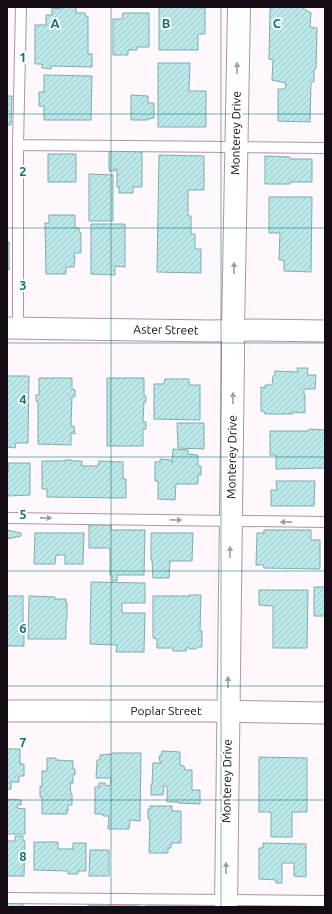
<svg xmlns="http://www.w3.org/2000/svg" width="332" height="914" font-family="Ubuntu,sans-serif">
	<style>
		.building { fill: url(#building-hatch); stroke: #7eacae }
		.lines { fill: none; stroke-linecap: round; stroke-linejoin: round }
		.service-casing { stroke: #b192aa; stroke-width: 12 }
		.minor-casing { stroke: #b192aa; stroke-width: 23 }
		.tertiary-casing { stroke: #b192aa; stroke-width: 24 }
		.service { stroke: #fff; stroke-width: 10 }
		.minor { stroke: #fff; stroke-width: 21 }
		.tertiary { stroke: #fff; stroke-width: 22 }
		.oneway { fill: #a19da1 }
		.grid { fill: none; stroke: #0f766e; stroke-width: 1; stroke-opacity: 0.55 }
		.labels { text-anchor: middle; stroke-width: 4; stroke-linejoin: round; paint-order: stroke }
		.street-label { font-size: 12px; fill: #150b14; stroke: #fff }
		.grid-label { font-size: 13px; text-anchor: middle; font-weight: bold; fill: #0f766e; stroke: #fff; stroke-width: 4; stroke-linejoin: round; paint-order: stroke }
	</style>
	<defs>
		<pattern id="building-hatch" width="6" height="6" patternUnits="userSpaceOnUse"><rect width="6" height="6" fill="#bbe8ea"/><path d="M-1 1l2-2M0 6l6-6M5 7l2-2" fill="none" stroke="#a0c6c8"/></pattern>
	</defs>
	<rect width="100%" height="100%" fill="#fef7fc"/>
	<path class="building" d="M61,7h15v6h9l1,3 2,1v37h4v13l-41,-1v3l-9,-1v-4h-7v-39h11v-10h6v-7l9,1z
		M159,7l46,1v26h-7v16h-39z
		M273,7h28l10,6 -1,14 7,1 -1,41h-2v13h-3l-1,40 -32,-1v-32h7l1,-6 -14,-3 1,-20 -4,-1 1,-50z
		M123,13h26v34h-12v3h-9v5h-15v-36h9z
		M158,63h32l-1,28h17v36h-48z
		M44,75l48,1 -1,44h-47v-14h-5v-14h5z
		M131,95l17,1v7h6v15l-6,1v1h-17z
		M7,96h5l-1,29h-4z
		M109,151l33,1v35h-9v6h-14v-6h-2v-18h-2v2h-6l1,-2h-1z
		M48,154h28v28h-28z
		M159,155l45,1v34h-16v26h3v18h4v15h6v24l-44,-1z
		M265,156l25,1v2h22v23h-22v2h-25z
		M89,174l24,1v46h-24z
		M269,197h43l-1,75 -27,-1v-11h-5l1,-27h-11z
		M49,215h26v13h4v4l2,1v20h-7v3h1l-1,11h-8v7h-20l-1,-51h4z
		M91,224h34v43l-10,-1v9l-24,-1z
		M7,242h2v28h-2z
		M297,368h11l-1,7h9l-1,14h-11v6h1v18l-12,-1v2h-28v-2l-4,-1v-24l4,1v-3h7l1,-9 2,-1v-4l23,1z
		M7,376h22l-1,67h-12l-1,5 -8,-1z
		M39,378h33v11l3,1v7h-3l-1,29h3l1,8 -4,-1v12l-33,-1v-43h-2v-6h3z
		M107,378h37v18h2v6h-2l-1,20h3v7h-3v17h-36z
		M165,379h24v6h11v35l-46,-1v-35h10z
		M177,423h27v26l-26,-1z
		M309,429l16,1v38l-49,1v-14h-6v-24h39z
		M173,449l15,1v4l10,1v11h3v9h-3v9h-22l-1,16 -17,-1v-18h-3v-19h5v-3l11,1v2l1,1z
		M65,460h7v1h10v5h16l1,-5 24,1v17h3v19l-79,-1v-8h-5v-28h23z
		M8,463h22v32l-22,1v-3h-1v-22h1z
		M276,481h39l-1,25h-43v-16h6z
		M89,525h22v5h34l-1,45h-27v6h-5v-6h-2v-27h-21z
		M7,530l14,3v3l-14,3z
		M264,530h47v10h9v29l-56,-1 -1,-3h-7l1,-32h7z
		M35,533h49l-1,31h-18v-9h-9l-1,9h-21z
		M151,533h42l-1,28h-23v1h1l-1,16h-16l-1,-18h-1z
		M91,582l54,1v20h-23v10h23l-1,39h-28l1,-7 -27,-1z
		M314,587h11v29h-11z
		M259,590h49l-1,58h-34v-42l-14,-1z
		M189,595h12l-1,36h2v16h-4l-2,2h-6l-3,-2 -1,4h-13v-3h-16v-9l-4,-1v-42h36z
		M7,596h16v26h1v24h-17z
		M29,596l26,1v2h11v4h1v17l-1,1v18h-38z
		M7,749h13v15h4v12h-5v6h-8v7h-4z
		M162,751l18,1v13l4,1 1,4h7v20h8v14l-22,-1v-1h-11v-16h-3l-1,9h-12v-10h1l1,-22h8v-1h-1l-1,-6h2z
		M112,753h29l-1,68 -10,-1 -1,9h-21l1,-13h-6v-2h-8v-27h4v-4h6v2l5,1 1,-8h-15l1,-18h3v-5l12,-1z
		M259,757l48,1v54h-15v25h-21v-25h-12z
		M47,758h9v2l17,1v8h2v6h-2v8h-3l1,11h1v11h-4v6l-1,-1v4h-25v-17h-2v-11l2,1v-16h5z
		M7,799l14,1v5l-3,-1 -1,4 8,1v25h-18z
		M150,806h22v5h9v32h-10v5h-3v5h-19l1,-34h-2v-10h2z
		M15,836h8v5h2l-1,35h-17v-35h8z
		M34,842h24v7h15v-6h13v28h-8v3h-10v-3l-34,-1z
		M263,843l43,1v33l-12,-1v-13h-12v20h-6v-3l-17,-1v-31h4z
		M90,850h19v26h-20z
		M15,901l-1,2 9,1v3h-16v-4l1,-1z
		M88,905h50v2h-50z
		M147,905h50v2h-50z"/>
	<g class="lines">
		<g class="service-casing">
			<path id="service" d="M18,145l307,3
				M18,328v-183l3,-138
				M7,518l318,4
				M7,898l318,3"/>
		</g>
		<g class="minor-casing">
			<path id="minor" d="M7,328l204,3 45,-1 69,1
				M7,711h201l117,2"/>
		</g>
		<g class="tertiary-casing">
			<path id="tertiary" d="M226,907l7,-551v-26l6,-323"/>
		</g>
		<use href="#service" class="service"/>
		<use href="#minor" class="minor"/>
		<use href="#tertiary" class="tertiary"/>
	</g>
	<defs><path id="oneway-solid" d="M-6-.8H1V-3.2L6.5 0L1 3.2V.8H-6Z"/></defs>
	<g class="oneway">
		<use href="#oneway-solid" transform="translate(237 68) rotate(-89)"/>
		<use href="#oneway-solid" transform="translate(234 268) rotate(-89)"/>
		<use href="#oneway-solid" transform="translate(233 398) rotate(-89)"/>
		<use href="#oneway-solid" transform="translate(46 518) rotate(1)"/>
		<use href="#oneway-solid" transform="translate(176 520) rotate(1)"/>
		<use href="#oneway-solid" transform="translate(286 522) rotate(-179)"/>
		<use href="#oneway-solid" transform="translate(230 552) rotate(-89)"/>
		<use href="#oneway-solid" transform="translate(228 682) rotate(-89)"/>
		<use href="#oneway-solid" transform="translate(226 868) rotate(-89)"/>
	</g>
	<path class="grid" d="M111,7v900M221,7v900M7,114h318M7,228h318M7,343h318M7,457h318M7,571h318M7,686h318M7,800h318"/>
	<g class="labels">
		<g class="street-label">
			<text transform="translate(236 133) rotate(-89)" y="4">Monterey Drive</text>
			<text transform="translate(166 330) rotate(1)" y="4">Aster Street</text>
			<text transform="translate(232 457) rotate(-89)" y="4">Monterey Drive</text>
			<text x="166" y="715">Poplar Street</text>
			<text transform="translate(227 781) rotate(-89)" y="4">Monterey Drive</text>
		</g>
	</g>
	<g class="grid-label">
		<text x="55" y="28">A</text>
		<text x="166" y="28">B</text>
		<text x="277" y="28">C</text>
		<text x="23" y="62">1</text>
		<text x="23" y="176">2</text>
		<text x="23" y="290">3</text>
		<text x="23" y="404">4</text>
		<text x="23" y="519">5</text>
		<text x="23" y="633">6</text>
		<text x="23" y="747">7</text>
		<text x="23" y="861">8</text>
	</g>
	<rect width="332" height="914" fill="none" stroke="#150b14" stroke-width="16"/>
</svg>
